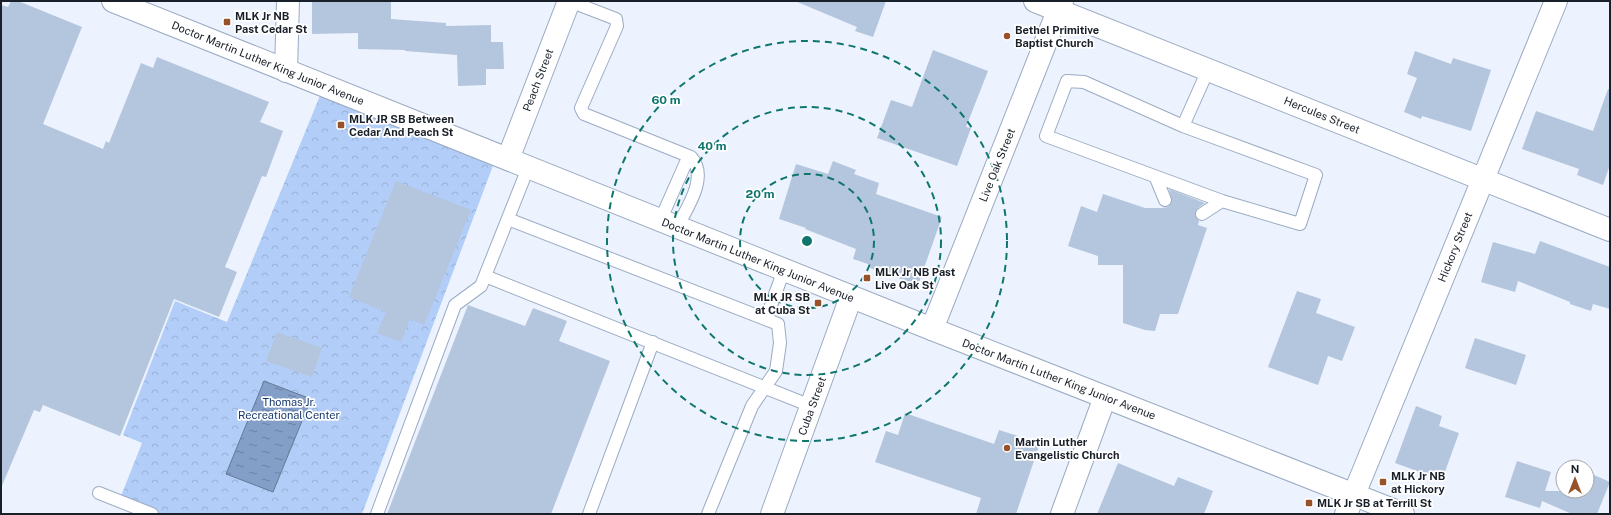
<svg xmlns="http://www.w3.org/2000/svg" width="1611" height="515" font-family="'Public Sans',sans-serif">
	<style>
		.forest { fill: url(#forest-crowns) }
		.water { fill: url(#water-ripples); stroke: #647998 }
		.building { fill: #b4c5de }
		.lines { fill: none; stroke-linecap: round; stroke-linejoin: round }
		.lane-casing { stroke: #9babc3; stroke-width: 14 }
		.street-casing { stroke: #9babc3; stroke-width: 24 }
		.secondary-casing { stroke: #9babc3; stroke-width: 24 }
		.lane { stroke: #fff; stroke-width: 12 }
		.street { stroke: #fff; stroke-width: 22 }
		.secondary { stroke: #fff; stroke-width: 22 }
		.ring { fill: none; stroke: #0f766e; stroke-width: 2; stroke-dasharray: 7 5 }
		.poi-dot { fill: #98522a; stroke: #fff; stroke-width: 1.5 }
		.labels { text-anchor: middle; stroke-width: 3.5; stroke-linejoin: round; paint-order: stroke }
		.poi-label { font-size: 11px; font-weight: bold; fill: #1a2029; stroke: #fff; text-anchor: start }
		.street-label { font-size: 11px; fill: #1a2029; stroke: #fff }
		.park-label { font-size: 11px; fill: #16396c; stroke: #fff }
		.centre { fill: #0f766e; stroke: #fff; stroke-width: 2 }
		.ring-label { font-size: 12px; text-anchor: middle; font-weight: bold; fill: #0f766e; stroke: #fff; stroke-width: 3.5; stroke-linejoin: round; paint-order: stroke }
	</style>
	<defs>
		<pattern id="forest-crowns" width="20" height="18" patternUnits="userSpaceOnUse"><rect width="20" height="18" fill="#b2cef8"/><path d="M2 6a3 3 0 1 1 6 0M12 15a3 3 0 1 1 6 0" fill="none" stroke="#98b1d5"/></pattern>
		<pattern id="water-ripples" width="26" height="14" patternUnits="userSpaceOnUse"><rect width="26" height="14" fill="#839fc7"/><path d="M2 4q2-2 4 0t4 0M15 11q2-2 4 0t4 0" fill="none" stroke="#6a81a2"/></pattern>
	</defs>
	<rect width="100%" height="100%" fill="#ecf3fe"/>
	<path class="forest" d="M324,86l173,69 -135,359h-210l-33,-13 23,-58 -19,-8 52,-134 52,21z"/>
	<path class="water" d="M264,381l47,18 -38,93 -47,-18z"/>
	<path class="building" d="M11,1h7l64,26 -39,97 60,25 3,-8 3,2 32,-80 12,5 4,-11 112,45 -9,20 23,9 -17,46 -4,-1 -37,91 12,5 -18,45 -45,-18 -54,137 -77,-31 -3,7 -6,-2 -33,78v-483l7,2z
		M312,1h79v18l55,4v3l45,-1v17h12l1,27h-18v16l-28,1 -1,-31 -52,-4v-1l-47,-1v-16l-46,1z
		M795,1h91l-13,36 -18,-6 2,-4z
		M933,50l55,21 -22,56 5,1 -14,38 -80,-28 14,-38 21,7z
		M1415,51l36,13 2,-6 38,12 -20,61 -49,-15 -1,3 -17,-7 13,-34 -10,-4z
		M1608,89l2,1v75l-7,20 -26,-10 2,-6 -57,-20 14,-38 57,20z
		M833,161l23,9 -2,4 25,9 -3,11 66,23 -24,68 -48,-17 1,-3 -18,-6 3,-10 -51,-20 1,-1 -27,-9 17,-55 32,10z
		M396,181l75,29 -47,115 -14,-6 -9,23 -24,-9 9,-21 -37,-15z
		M1169,189l36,14 -7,5 -3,7 4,6 -1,4 9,3 -29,86h-18l-5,17 -10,-1 -22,-7v-58h-25v-9l-30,-10 13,-40 16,6 6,-18 42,14h17l6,-1 4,-6z
		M1540,241l70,26v42l-17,-5 -2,7 -21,-7v-2l-52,-21 -3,11 -34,-10 12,-40 42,12z
		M1297,291l24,8 -5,14 39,14 -13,34 -14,-5 -10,29 -50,-18z
		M468,305l57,21 8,-18 34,13 -8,20 51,20 -59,153h-164z
		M277,332l45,16 -10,29 -46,-16z
		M1475,338l51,17 -10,30 -51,-17z
		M1416,406l26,10 -3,10 20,7 -17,47 -47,-17z
		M905,413l89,31 5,-14 41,13 -24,71h-40l5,-16 -106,-36 11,-31 12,4z
		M1517,461l34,11 -6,19h42v-19l23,10 -13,32h-25l-30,-13 -2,7 -35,-11z
		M1118,463l56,23 4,-9 35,14 -9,23h-107z"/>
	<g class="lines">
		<g class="lane-casing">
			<path id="lane" d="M569,1l47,18 1,7 -36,82 3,6 107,43
				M1183,126l-99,-44 -17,-1 -21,55 176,65 78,23 16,-49 -133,-49 25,-56
				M1156,178l9,22
				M1202,214l20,-13
				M508,219l270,105 2,19 -4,28 -24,35 -44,108
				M660,221l27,-61 4,-3c18,20 -4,51 -14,70
				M485,276l326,130
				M766,319l18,-49
				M99,493l53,21
				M377,514l78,-209 26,-19 47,-118
				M589,514l64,-172"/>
		</g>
		<g class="street-casing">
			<path id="street" d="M1035,1l575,229
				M286,71l2,-70
				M508,159l61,-158
				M932,329l130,-328
				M772,514l79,-217
				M1346,514l210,-513"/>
		</g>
		<g class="secondary-casing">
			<path id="secondary" d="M113,1l819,328 471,185
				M1062,514l43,-117"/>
		</g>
		<use href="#lane" class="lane"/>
		<use href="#street" class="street"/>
		<use href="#secondary" class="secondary"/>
	</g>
	<g class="ring">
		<circle cx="807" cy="241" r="67"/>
		<circle cx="807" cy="241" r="134"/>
		<circle cx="807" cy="241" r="200"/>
	</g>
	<g class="poi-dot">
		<rect x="223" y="18" width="8" height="8" rx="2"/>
		<circle cx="1007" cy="36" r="4"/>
		<rect x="337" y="121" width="8" height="8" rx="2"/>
		<rect x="863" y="274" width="8" height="8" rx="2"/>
		<rect x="814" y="299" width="8" height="8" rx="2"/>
		<circle cx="1007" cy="448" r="4"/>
		<rect x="1379" y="478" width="8" height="8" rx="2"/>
		<rect x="1305" y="499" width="8" height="8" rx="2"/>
	</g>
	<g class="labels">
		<g class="poi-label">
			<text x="235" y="20">MLK Jr NB<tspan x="235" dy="13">Past Cedar St</tspan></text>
			<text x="1015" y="34">Bethel Primitive<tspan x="1015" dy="13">Baptist Church</tspan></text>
			<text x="349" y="123">MLK JR SB Between<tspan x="349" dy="13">Cedar And Peach St</tspan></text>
			<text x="875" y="276">MLK Jr NB Past<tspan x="875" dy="13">Live Oak St</tspan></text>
			<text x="810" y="301" text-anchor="end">MLK JR SB<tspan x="810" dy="13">at Cuba St</tspan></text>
			<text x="1015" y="446">Martin Luther<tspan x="1015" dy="13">Evangelistic Church</tspan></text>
			<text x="1391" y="480">MLK Jr NB<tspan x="1391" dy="13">at Hickory</tspan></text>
			<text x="1317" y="507">MLK Jr SB at Terrill St</text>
		</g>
		<g class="street-label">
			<text transform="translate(268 63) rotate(22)" y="4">Doctor Martin Luther King Junior Avenue</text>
			<text transform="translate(538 80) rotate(-69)" y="4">Peach Street</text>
			<text transform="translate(1322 115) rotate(22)" y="4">Hercules Street</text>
			<text transform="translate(997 165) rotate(-68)" y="4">Live Oak Street</text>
			<text transform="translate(1455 247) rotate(-68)" y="4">Hickory Street</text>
			<text transform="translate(758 260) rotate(22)" y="4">Doctor Martin Luther King Junior Avenue</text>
			<text transform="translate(1059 379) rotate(21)" y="4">Doctor Martin Luther King Junior Avenue</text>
			<text transform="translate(812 406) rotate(-70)" y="4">Cuba Street</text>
		</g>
		<g class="park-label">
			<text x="289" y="406">Thomas Jr.<tspan x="289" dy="13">Recreational Center</tspan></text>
		</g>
	</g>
	<circle cx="807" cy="241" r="6" class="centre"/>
	<g class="ring-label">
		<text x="666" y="104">60 m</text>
		<text x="712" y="150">40 m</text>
		<text x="760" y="198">20 m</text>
	</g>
	<rect width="1611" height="515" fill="none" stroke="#1a2029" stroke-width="4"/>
	<g transform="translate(1575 479)"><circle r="19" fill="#ffffff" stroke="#a3a6a9"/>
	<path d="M0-3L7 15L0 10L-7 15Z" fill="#98522a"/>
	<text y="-6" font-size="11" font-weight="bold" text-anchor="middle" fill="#1a2029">N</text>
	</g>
</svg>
